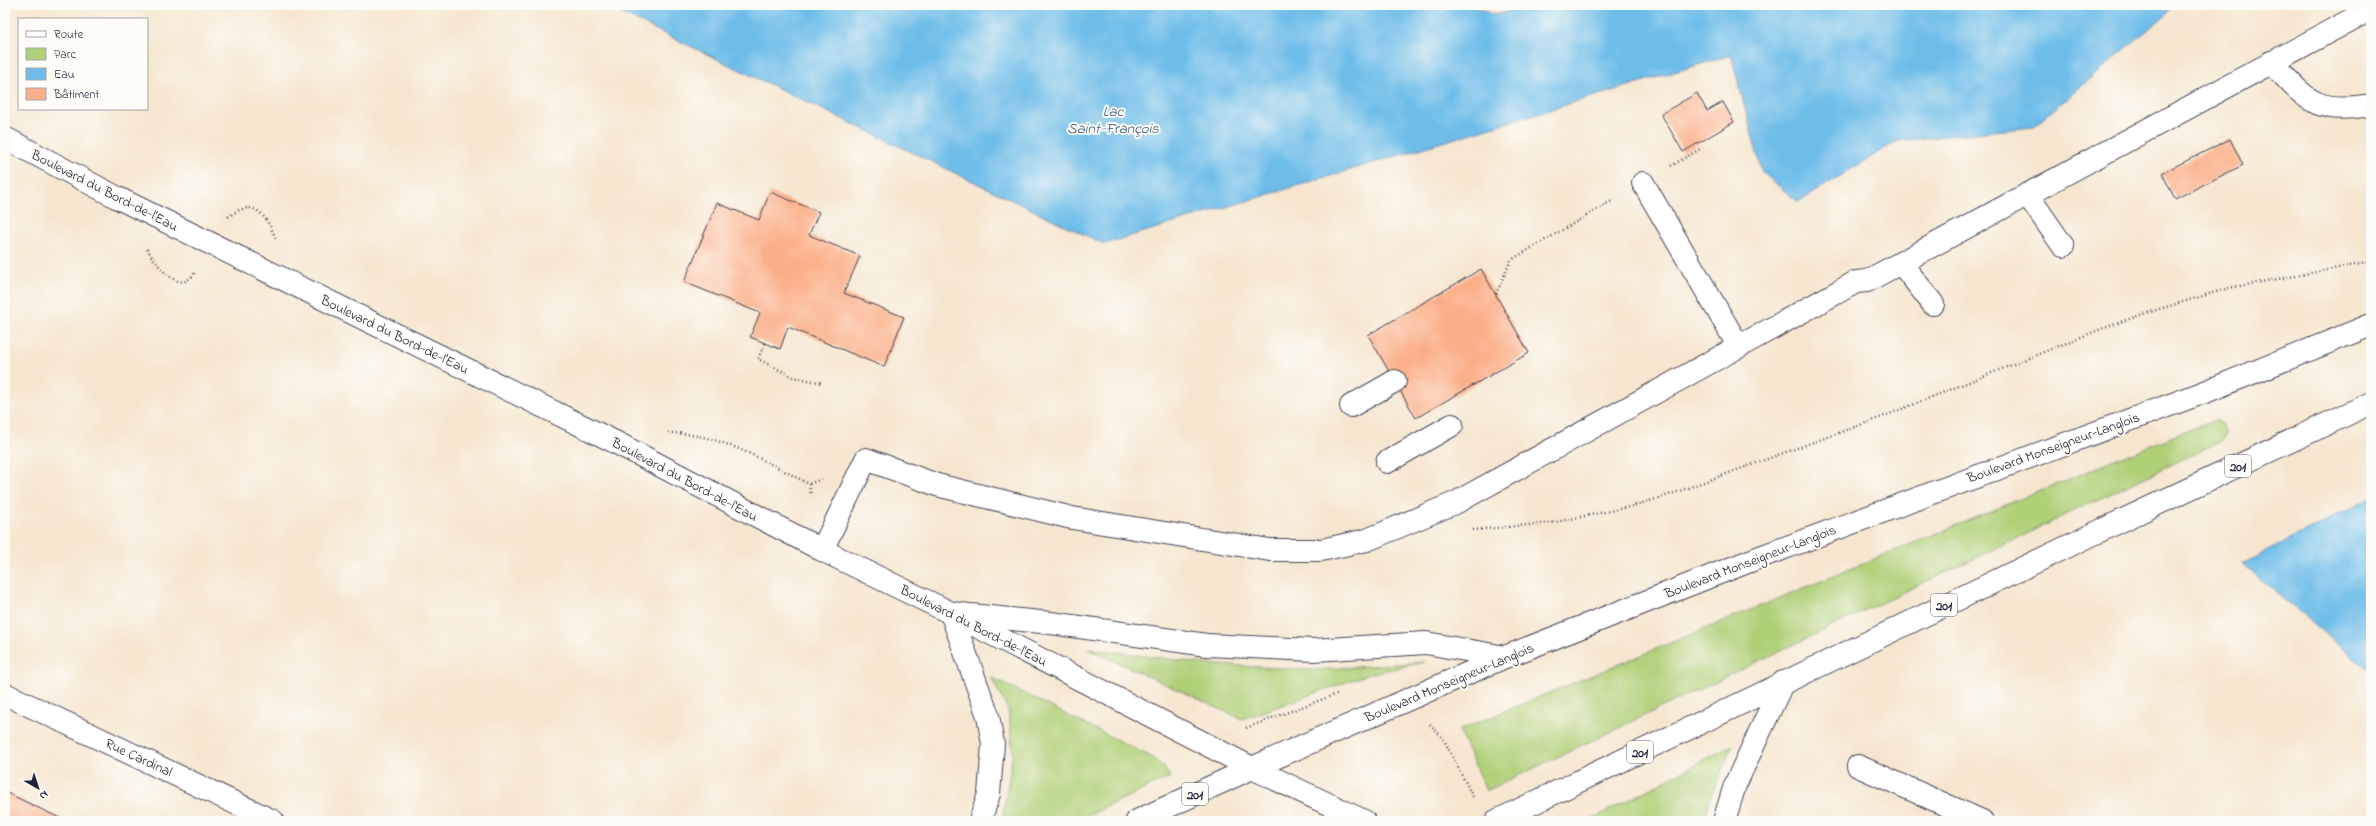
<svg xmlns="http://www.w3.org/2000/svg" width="2376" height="826" font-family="'Indie Flower',sans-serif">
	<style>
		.green { fill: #b0d078; stroke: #69795a }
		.water { fill: #6ebde9; stroke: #487092 }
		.building { fill: #fbaf88 }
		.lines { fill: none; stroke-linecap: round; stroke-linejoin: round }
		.minor-casing { stroke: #423f51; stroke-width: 24 }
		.highway-casing { stroke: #423f51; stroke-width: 24 }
		.path { stroke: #423f51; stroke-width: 2.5; stroke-dasharray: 1 3; stroke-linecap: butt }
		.minor { stroke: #fff; stroke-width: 22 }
		.highway { stroke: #fff; stroke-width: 22 }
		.labels { text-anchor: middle; stroke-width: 4; stroke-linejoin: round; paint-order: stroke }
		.shield { fill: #fdfcf7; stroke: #646373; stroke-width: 1 }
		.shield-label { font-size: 13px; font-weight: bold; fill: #22223b }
		.street-label { font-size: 14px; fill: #22223b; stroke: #fdfcf7 }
		.water-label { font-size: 15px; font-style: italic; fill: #3d5878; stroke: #fdfcf7 }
	</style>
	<rect width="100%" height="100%" fill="#fdfcf7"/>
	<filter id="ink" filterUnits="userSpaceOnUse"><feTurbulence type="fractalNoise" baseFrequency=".025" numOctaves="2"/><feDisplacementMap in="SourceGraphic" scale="8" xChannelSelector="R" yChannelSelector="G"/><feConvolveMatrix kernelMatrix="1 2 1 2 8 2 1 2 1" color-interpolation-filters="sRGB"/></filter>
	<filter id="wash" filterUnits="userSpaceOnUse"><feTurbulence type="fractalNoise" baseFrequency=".012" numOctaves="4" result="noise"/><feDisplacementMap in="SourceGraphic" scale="16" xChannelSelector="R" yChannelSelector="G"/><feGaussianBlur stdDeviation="0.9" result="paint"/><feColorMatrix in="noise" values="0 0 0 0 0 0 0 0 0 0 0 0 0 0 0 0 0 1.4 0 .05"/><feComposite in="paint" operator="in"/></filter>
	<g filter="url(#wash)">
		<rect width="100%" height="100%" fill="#f6e6d0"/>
		<path class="green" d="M2215,419l7,4 4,11 -5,7 -735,350 -27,-61z
			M1086,648l120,16 108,6 111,-8 -56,12 -127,45z
			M991,677l160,80 11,8 8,12 -94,44h-74l11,-69 -5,-42z
			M1733,745l-23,53 -5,23h-117z"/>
		<path class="water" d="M604,5h867l24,10 39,-10h643l-144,122 -136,14 -99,61 -36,-30 -31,-117 -627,189z
			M2371,498v173l-129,-107z"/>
		<g id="blocks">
			<path class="building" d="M1697,93l10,18 16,-9 11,20 -51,30 -22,-38z
				M2230,139l13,26 -68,34 -13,-26z
				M770,192l49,20 -10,23 51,21 -16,37 60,24 -20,50 -96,-40 -8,22 -30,-12 10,-24 -76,-31 33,-79 42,17z
				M1481,269l48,84 -113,65 -48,-83z
				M5,792l61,29h-61z"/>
		</g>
	</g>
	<g filter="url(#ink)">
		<use href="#blocks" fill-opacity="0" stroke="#423f51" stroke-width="1"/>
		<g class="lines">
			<g class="minor-casing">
				<path id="minor" d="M2271,62c37,39 43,52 100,43
					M5,138l111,59 497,244 209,109 129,63 301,155 112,53
					M1643,183l96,164
					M2027,194l36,52
					M1901,263l32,41
					M1351,406l44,-25
					M1387,462l65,-37
					M822,550l44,-91 71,26 135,33 198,32h51l46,-10 90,-38 399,-220 11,-1 504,-272
					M5,694l268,127
					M1858,766l124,55"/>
			</g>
			<g class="highway-casing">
				<path id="highway" d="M980,821l9,-27 4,-50 -5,-28 -37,-103 100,10 156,22 106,5 113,-7 79,14
					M1137,821l115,-53 253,-111 255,-100 445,-165 166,-67
					M1496,821l608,-292 267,-126
					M1724,821l11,-36 48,-103"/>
			</g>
			<path class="path" d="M1671,166l29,-17
				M228,217c27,-21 38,-1 48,22
				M147,249c9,15 33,49 48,23
				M1496,294l15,-34 104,-61
				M765,343l-7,16 35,18 30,6
				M668,433c52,0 96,28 141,51l12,-5
				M809,484l2,12
				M1473,530l78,-7 78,-16 34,-10 219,-80 214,-86 47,-17 86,-26 142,-26
				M1430,724l13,14 31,61
				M1246,728l93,-35"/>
			<use href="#minor" class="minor"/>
			<use href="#highway" class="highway"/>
		</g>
	</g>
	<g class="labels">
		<g class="shield">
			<rect x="2225" y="455" width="26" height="22" rx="3"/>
			<rect x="1931" y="594" width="26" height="22" rx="3"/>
			<rect x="1627" y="741" width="26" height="22" rx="3"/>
			<rect x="1182" y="783" width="26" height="22" rx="3"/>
		</g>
		<g class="shield-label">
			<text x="2238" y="471">201</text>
			<text x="1944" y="610">201</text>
			<text x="1640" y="757">201</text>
			<text x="1195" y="799">201</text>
		</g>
		<g class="street-label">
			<text transform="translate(105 190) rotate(27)" y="5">Boulevard du Bord-de-l'Eau</text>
			<text transform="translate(395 334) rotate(26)" y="5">Boulevard du Bord-de-l'Eau</text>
			<text transform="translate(2053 447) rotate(-20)" y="5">Boulevard Monseigneur-Langlois</text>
			<text transform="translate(685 479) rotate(28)" y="5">Boulevard du Bord-de-l'Eau</text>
			<text transform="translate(1750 561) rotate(-21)" y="5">Boulevard Monseigneur-Langlois</text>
			<text transform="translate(974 625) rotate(27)" y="5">Boulevard du Bord-de-l'Eau</text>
			<text transform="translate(1449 682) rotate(-23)" y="5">Boulevard Monseigneur-Langlois</text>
			<text transform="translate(139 757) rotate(25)" y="5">Rue Cardinal</text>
		</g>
		<g class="water-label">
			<text x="1113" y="116">Lac<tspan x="1113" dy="17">Saint-François</tspan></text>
		</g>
	</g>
	<rect width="2376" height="826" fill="none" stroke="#fdfcf7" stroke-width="20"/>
	<rect x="18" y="18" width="130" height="92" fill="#fdfcf7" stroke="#a5a5ac"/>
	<rect x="26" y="31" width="20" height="6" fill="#ffffff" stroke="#a5a5ac"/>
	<text x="54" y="38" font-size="12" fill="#22223b">Route</text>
	<rect x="26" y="48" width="20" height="12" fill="#b0d078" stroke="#a5a5ac"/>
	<text x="54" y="58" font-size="12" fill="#22223b">Parc</text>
	<rect x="26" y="68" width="20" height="12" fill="#6ebde9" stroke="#a5a5ac"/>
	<text x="54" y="78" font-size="12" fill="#22223b">Eau</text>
	<rect x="26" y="88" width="20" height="12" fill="#fbaf88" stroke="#a5a5ac"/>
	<text x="54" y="98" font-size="12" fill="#22223b">Bâtiment</text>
	<g transform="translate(38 788) rotate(141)" stroke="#fdfcf7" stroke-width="3" paint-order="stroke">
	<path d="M0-3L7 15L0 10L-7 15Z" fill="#22223b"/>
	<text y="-6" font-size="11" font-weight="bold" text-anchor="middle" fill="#22223b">N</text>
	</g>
</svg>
